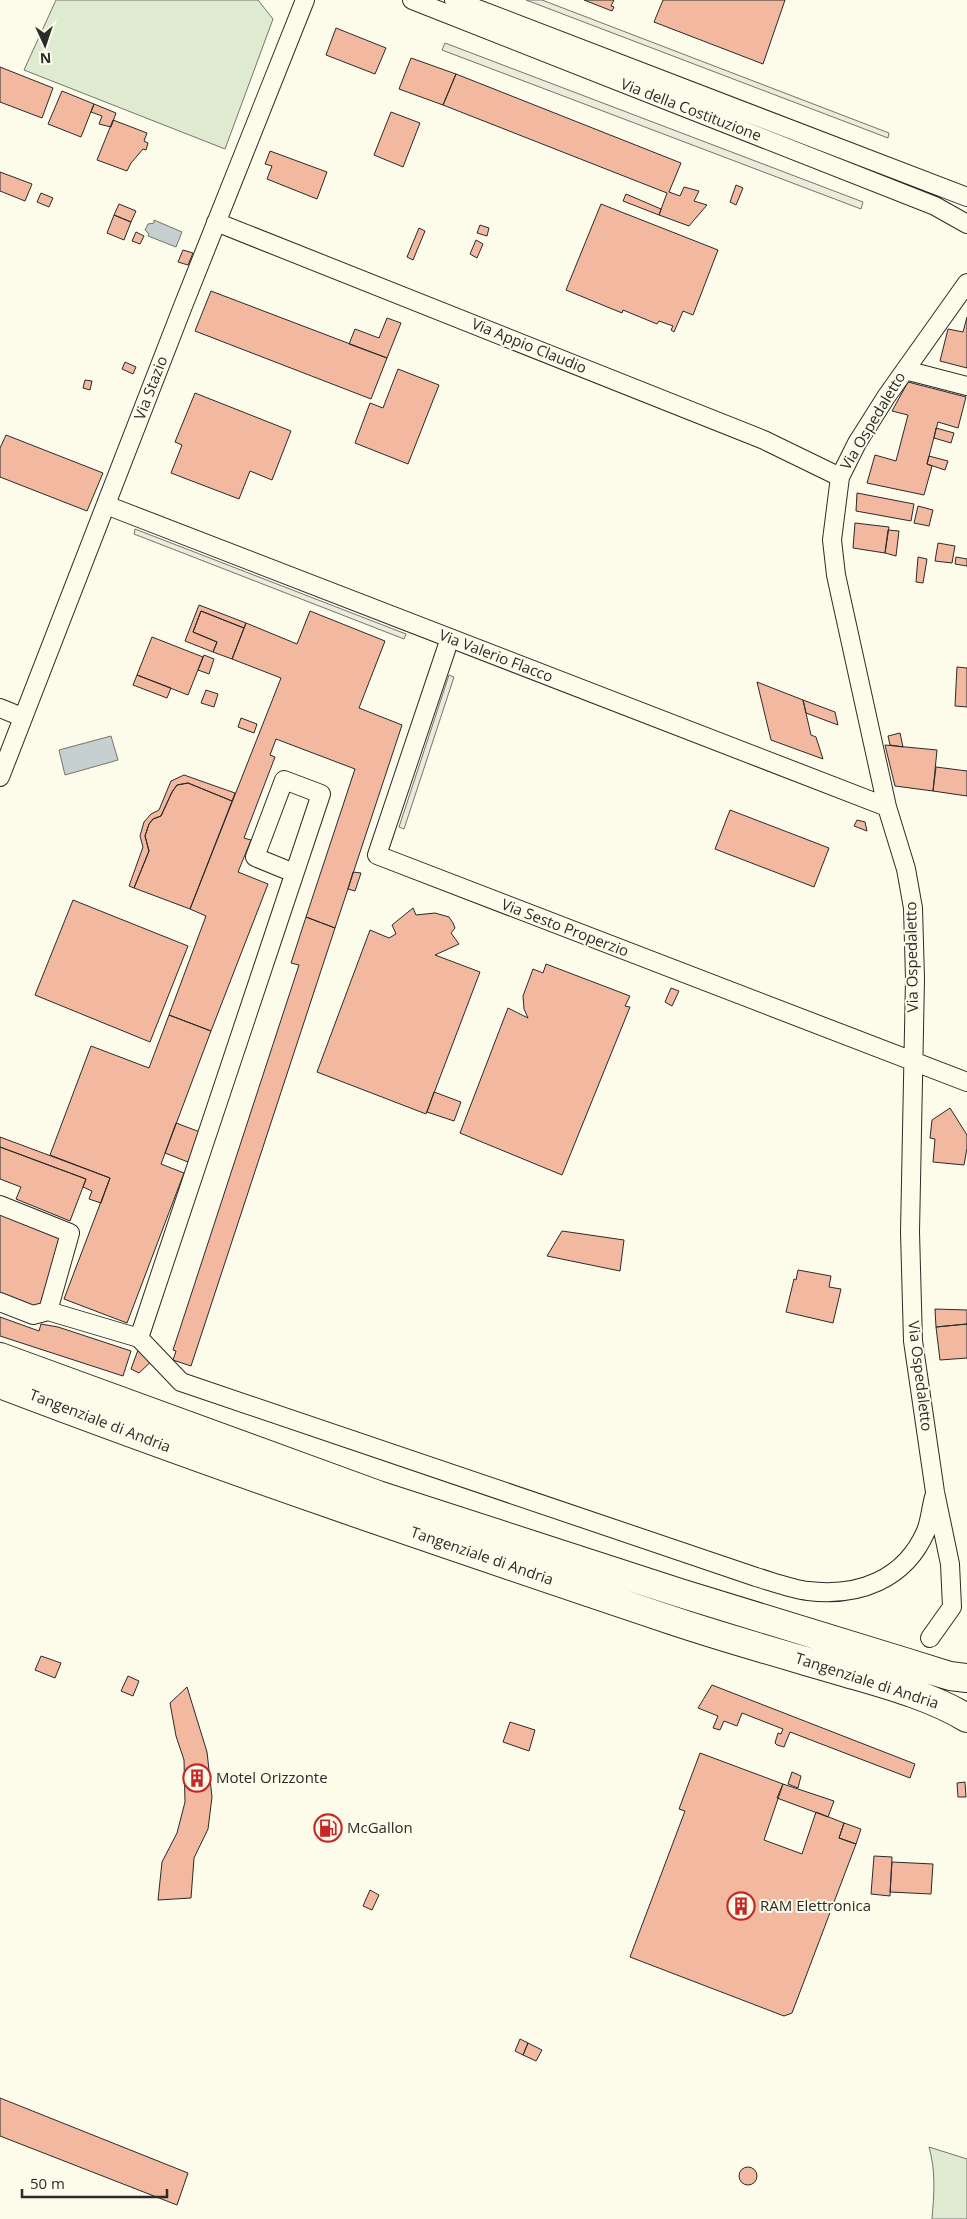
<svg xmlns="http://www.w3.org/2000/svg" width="967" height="2219" font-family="'Open Sans',sans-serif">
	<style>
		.green { fill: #deebd1; stroke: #74746e }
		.parking { fill: #eceadb; stroke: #74746e }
		.water { fill: #c7d0d0; stroke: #74746e }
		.building { fill: #f2b8a0; stroke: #2b2b2b }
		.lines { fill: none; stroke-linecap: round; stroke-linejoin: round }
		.street-casing { stroke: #2b2b2b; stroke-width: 20 }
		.primary-casing { stroke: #2b2b2b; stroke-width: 30 }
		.street { stroke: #fdfbea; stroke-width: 18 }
		.primary { stroke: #fdfbea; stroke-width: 28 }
		.labels { text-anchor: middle; stroke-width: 4; stroke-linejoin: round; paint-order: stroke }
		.street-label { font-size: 15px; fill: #2b2b2b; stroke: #fdfbea }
		.poi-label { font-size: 15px; fill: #2b2b2b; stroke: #fdfbea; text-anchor: start }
	</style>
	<rect width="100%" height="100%" fill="#fdfbea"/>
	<path class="green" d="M56,0h202l15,19 -48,130 -201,-79z
		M929,2147l38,12v60h-35c2,-25 4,-47 -3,-72z"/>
	<path class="parking" d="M526,0h16l347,133 -1,5z
		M445,43l418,159 -2,7 -419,-159z
		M135,529l271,105 -2,5 -270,-105z
		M449,675l5,2 -50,152 -5,-2z"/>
	<path class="water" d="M154,220l28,12 -6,15 -28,-11 1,-2 -4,-4 3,-6 6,-1z
		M111,736l7,24 -53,15 -6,-25z"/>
	<path class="building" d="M584,0h30l-3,6 3,1 -2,4z
		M663,0h122l-22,64 -109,-42z
		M336,28l50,20 -11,26 -49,-19z
		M411,58l45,16 -13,31 -44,-16z
		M0,67l53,21 -11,30 -42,-16z
		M456,74l225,89 -12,29 11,4 4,-9 15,4 -5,10 13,4 -18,21 -30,-11 8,-22 -224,-88z
		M62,91l32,13 -13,33 -33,-13z
		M94,104l22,9 -5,14 -12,-3 3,-8 -11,-4z
		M391,112l29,11 -17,44 -29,-12z
		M113,120l34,13 -3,8 4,2 -2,7 -3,-1 -12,14 -4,8 -30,-11z
		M270,151l57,21 -10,27 -50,-20 5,-13 -7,-2z
		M0,172l32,12 -7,17 -25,-10z
		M736,185l7,3 -7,17 -6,-3z
		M41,193l12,5 -4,9 -12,-5z
		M626,194l35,15 -2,6 -36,-14z
		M119,204l17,7 -5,11 -17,-7z
		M601,204l117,46 -25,65 -10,-4 -9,21 -3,-2 2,-4 -14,-5 -2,3 -34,-14 -1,3 -56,-23z
		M114,215l17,7 -7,18 -17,-7z
		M480,225l9,3 -2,8 -10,-3z
		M419,228l6,3 -12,29 -6,-3z
		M136,232l8,4 -4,8 -8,-3z
		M476,240l7,4 -6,14 -7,-4z
		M183,250l10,3 -5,12 -10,-3z
		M211,291l176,67 -16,41 -176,-68z
		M967,317v51l-27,-7 8,-32 15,3z
		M387,318l14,5 -14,35 -38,-14 6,-15 24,9z
		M125,362l11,5 -3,7 -11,-5z
		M398,369l41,16 -31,79 -53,-21 15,-40 13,5z
		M85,380l7,1 -2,9 -7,-2z
		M908,382l58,15 -8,31 -20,-6 -11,42 5,2 -8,29 -57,-12 8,-28 21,6 12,-46 -16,-4z
		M195,393l96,38 -19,49 -22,-9 -11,28 -68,-26 11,-28 -7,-3z
		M936,428l18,5 -3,10 -17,-5z
		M6,435l97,38 -16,38 -87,-34v-29z
		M929,456l19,5 -3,9 -18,-6z
		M857,493l57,11 -3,17 -55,-10z
		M918,506l15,4 -4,16 -15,-3z
		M855,523l34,4 -4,26 -32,-5z
		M888,530l11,1 -3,25 -11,-3z
		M938,543l17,3 -3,17 -17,-2z
		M918,557l9,2 -4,24 -7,-1z
		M956,557l11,2v7l-12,-2z
		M199,605l47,18 -2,5 -43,-17 -8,21 24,10 -4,10 -28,-11z
		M201,611l43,17 -12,31 -19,-7 4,-10 -24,-10z
		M310,611l75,30 -26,67 43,17 -67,203 -29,-11 49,-148 -79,-30 -6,16 5,2 -31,81 7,2 -13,32 30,12 -57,147 -42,-16 37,-99 -16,-7 91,-231 -49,-19 14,-36 51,21z
		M152,637l51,20 -15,38 -51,-20z
		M204,655l10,4 -5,15 -11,-4z
		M957,667l10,1v39l-12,-1z
		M137,675l34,13 -4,10 -34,-13z
		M757,682l46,18 8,35 5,2 7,22 -52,-19z
		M206,690l12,4 -4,13 -13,-4z
		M803,700l32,12 3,13 -32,-12z
		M241,718l16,6 -3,9 -16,-6z
		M900,733l3,14 -13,-2 -2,-9z
		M885,745l52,5 -4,41 -38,-5z
		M936,767l31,4v25l-34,-5z
		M184,775l51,18 -3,8 -44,-18 -11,2 -5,7 -11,24 -8,3 -4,5 -4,12 4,15 -15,37 -5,-2 14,-39 -3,-11 4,-14 7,-8 8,-4 12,-29z
		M188,783l44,18 -42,108 -56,-21 15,-37 -4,-15 4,-12 4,-5 8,-3 11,-24 5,-7z
		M730,810l99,38 -15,39 -99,-38z
		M857,820l8,2 2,9 -13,-5z
		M353,872l8,1 -6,18 -7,-2z
		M73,900l115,46 -38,96 -115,-47z
		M413,908l3,7 19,-2 14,4 4,6 2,5 -4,5 8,11 -24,11 45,17 -54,142 -109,-42 53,-142 19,8 7,-4 -4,-9z
		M306,917l29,11 -144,438 -18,-6 3,-9 -3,-1 126,-385 -8,-2z
		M546,964l84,32 -5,10 5,1 -68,168 -102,-42 48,-125 20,10 -4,-9 -1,-13 10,-27 10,4z
		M671,988l8,3 -7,15 -7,-4z
		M169,1015l42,16 -50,133 23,9 -57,150 -63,-24 46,-121 -60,-23 41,-109 58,22z
		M434,1092l27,10 -7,19 -27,-9z
		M950,1108l17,27v13l-3,17 -31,-3 2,-23 -5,-1 2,-18z
		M176,1123l24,9 -12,30 -23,-9z
		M0,1137l110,41 -9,25 -12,-4 3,-8 -9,-4 3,-8 -86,-32z
		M0,1147l86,32 -16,42 -54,-22 5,-12 -21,-8z
		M0,1214l67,26 -27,70 -40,-16z
		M562,1231l62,9 -4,31 -73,-15z
		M798,1270l33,6 -2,11 12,2 -8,34 -47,-11 8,-33 2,1z
		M935,1309l32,1v14l-31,3z
		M0,1317l39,14 2,-7 17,3 73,24 -8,25 -123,-40z
		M967,1324v34l-27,2 -4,-33z
		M138,1350l18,7 -17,16 -8,-4z
		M41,1656l20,7 -6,15 -20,-8z
		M128,1676l11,5 -6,15 -12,-5z
		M712,1685l203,79 -5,14 -120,-46 -6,15 -7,-2 -2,-2 3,-10 3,1 2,-5 -41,-16 -5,13 -13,-5 -4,9 -7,-2 5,-12 -20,-8z
		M187,1687l20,65 5,45 -4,32 -14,29 -3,40 -33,2 4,-38 15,-29 8,-31 -1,-42 -8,-24 -6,-33z
		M510,1722l25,8 -6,21 -26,-9z
		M700,1753l83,31 -19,56 38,14 14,-42 28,11 -5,15 17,6 -64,169 -8,3 -154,-59 55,-146 -6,-2z
		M792,1772l9,4 -3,12 -10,-4z
		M965,1782l1,15h-8l-1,-14z
		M783,1784l51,17 -6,16 -51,-19z
		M844,1823l17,6 -5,15 -17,-6z
		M874,1856l18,1 -2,39 -19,-2z
		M892,1862l41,2 -2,30 -41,-2z
		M370,1890l9,5 -7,15 -9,-4z
		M520,2039l8,4 -5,12 -8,-4z
		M528,2043l14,7 -6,11 -13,-6z
		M0,2098l188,75 -11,32 -177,-69z
		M739 2176a9 9 0 1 1 18 0a9 9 0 1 1-18 0Z"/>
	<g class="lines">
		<g class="street-casing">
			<path id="street" d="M412,0l523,206 32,18
				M454,0l513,197
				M216,222l548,218 76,37
				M905,370l62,16
				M106,505l781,302
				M450,638l-73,217 590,227
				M0,708l22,9
				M0,777l183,-471 122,-306
				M0,1205l70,28 -22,78
				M0,1302l33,13 15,-4 91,27 42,44 575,195c17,5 35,12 52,14 50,6 97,-11 118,-60 4,-10 5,-23 8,-34
				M139,1338l182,-544 -37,-14 -29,77 39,16
				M930,1638l22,-31 -2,-43 -15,-72 -22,-151 -3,-109 5,-253 -2,-71 -7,-39 -19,-62 -51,-232 -4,-35 8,-63 17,-34 29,-46 81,-114"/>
		</g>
		<g class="primary-casing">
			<path id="primary" d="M0,1357l378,138 302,98 228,70 42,13 17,2
				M0,1384c223,85 448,161 674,237 57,19 115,35 173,52 41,12 83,23 120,45"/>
		</g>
		<use href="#street" class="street"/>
		<use href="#primary" class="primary"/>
	</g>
	<defs>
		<g id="building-ring" transform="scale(1.4375)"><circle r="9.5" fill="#fdfbea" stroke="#c62828" stroke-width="1.5"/><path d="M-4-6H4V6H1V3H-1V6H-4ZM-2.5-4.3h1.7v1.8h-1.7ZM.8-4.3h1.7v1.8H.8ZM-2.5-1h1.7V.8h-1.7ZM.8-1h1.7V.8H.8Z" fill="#c62828"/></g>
		<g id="fuel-ring" transform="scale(1.4375)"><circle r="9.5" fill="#fdfbea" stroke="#c62828" stroke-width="1.5"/><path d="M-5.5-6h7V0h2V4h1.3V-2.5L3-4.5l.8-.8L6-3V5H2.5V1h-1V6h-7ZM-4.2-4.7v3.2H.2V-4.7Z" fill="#c62828"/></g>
	</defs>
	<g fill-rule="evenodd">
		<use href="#building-ring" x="197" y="1778"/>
		<use href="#fuel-ring" x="328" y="1828"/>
		<use href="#building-ring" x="741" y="1906"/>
	</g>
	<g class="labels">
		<g class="street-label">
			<text transform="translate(691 110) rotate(21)" y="5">Via della Costituzione</text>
			<text transform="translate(529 346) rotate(22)" y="5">Via Appio Claudio</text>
			<text transform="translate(151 388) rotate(-69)" y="5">Via Stazio</text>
			<text transform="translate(873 421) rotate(-59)" y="5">Via Ospedaletto</text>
			<text transform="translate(496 656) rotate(21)" y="5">Via Valerio Flacco</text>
			<text transform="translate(565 928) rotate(21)" y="5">Via Sesto Properzio</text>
			<text transform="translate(912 957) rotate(-91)" y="5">Via Ospedaletto</text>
			<text transform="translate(920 1376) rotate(83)" y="5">Via Ospedaletto</text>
			<text transform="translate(100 1421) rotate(21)" y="5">Tangenziale di Andria</text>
			<text transform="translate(482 1556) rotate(19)" y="5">Tangenziale di Andria</text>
			<text transform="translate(867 1681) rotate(18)" y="5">Tangenziale di Andria</text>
		</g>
		<g class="poi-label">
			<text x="216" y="1783">Motel Orizzonte</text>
			<text x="347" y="1833">McGallon</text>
			<text x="760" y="1911">RAM Elettronica</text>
		</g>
	</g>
	<g transform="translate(45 45) rotate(177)" stroke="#fdfbea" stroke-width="4" paint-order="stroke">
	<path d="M0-4L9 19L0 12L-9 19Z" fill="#2b2b2b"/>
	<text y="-8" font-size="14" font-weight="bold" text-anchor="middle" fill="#2b2b2b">N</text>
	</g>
	<path d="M22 2189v8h145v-8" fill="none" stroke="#2b2b2b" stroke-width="2.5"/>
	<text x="30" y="2189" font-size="15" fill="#2b2b2b" stroke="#fdfbea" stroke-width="4" paint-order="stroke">50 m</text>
</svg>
